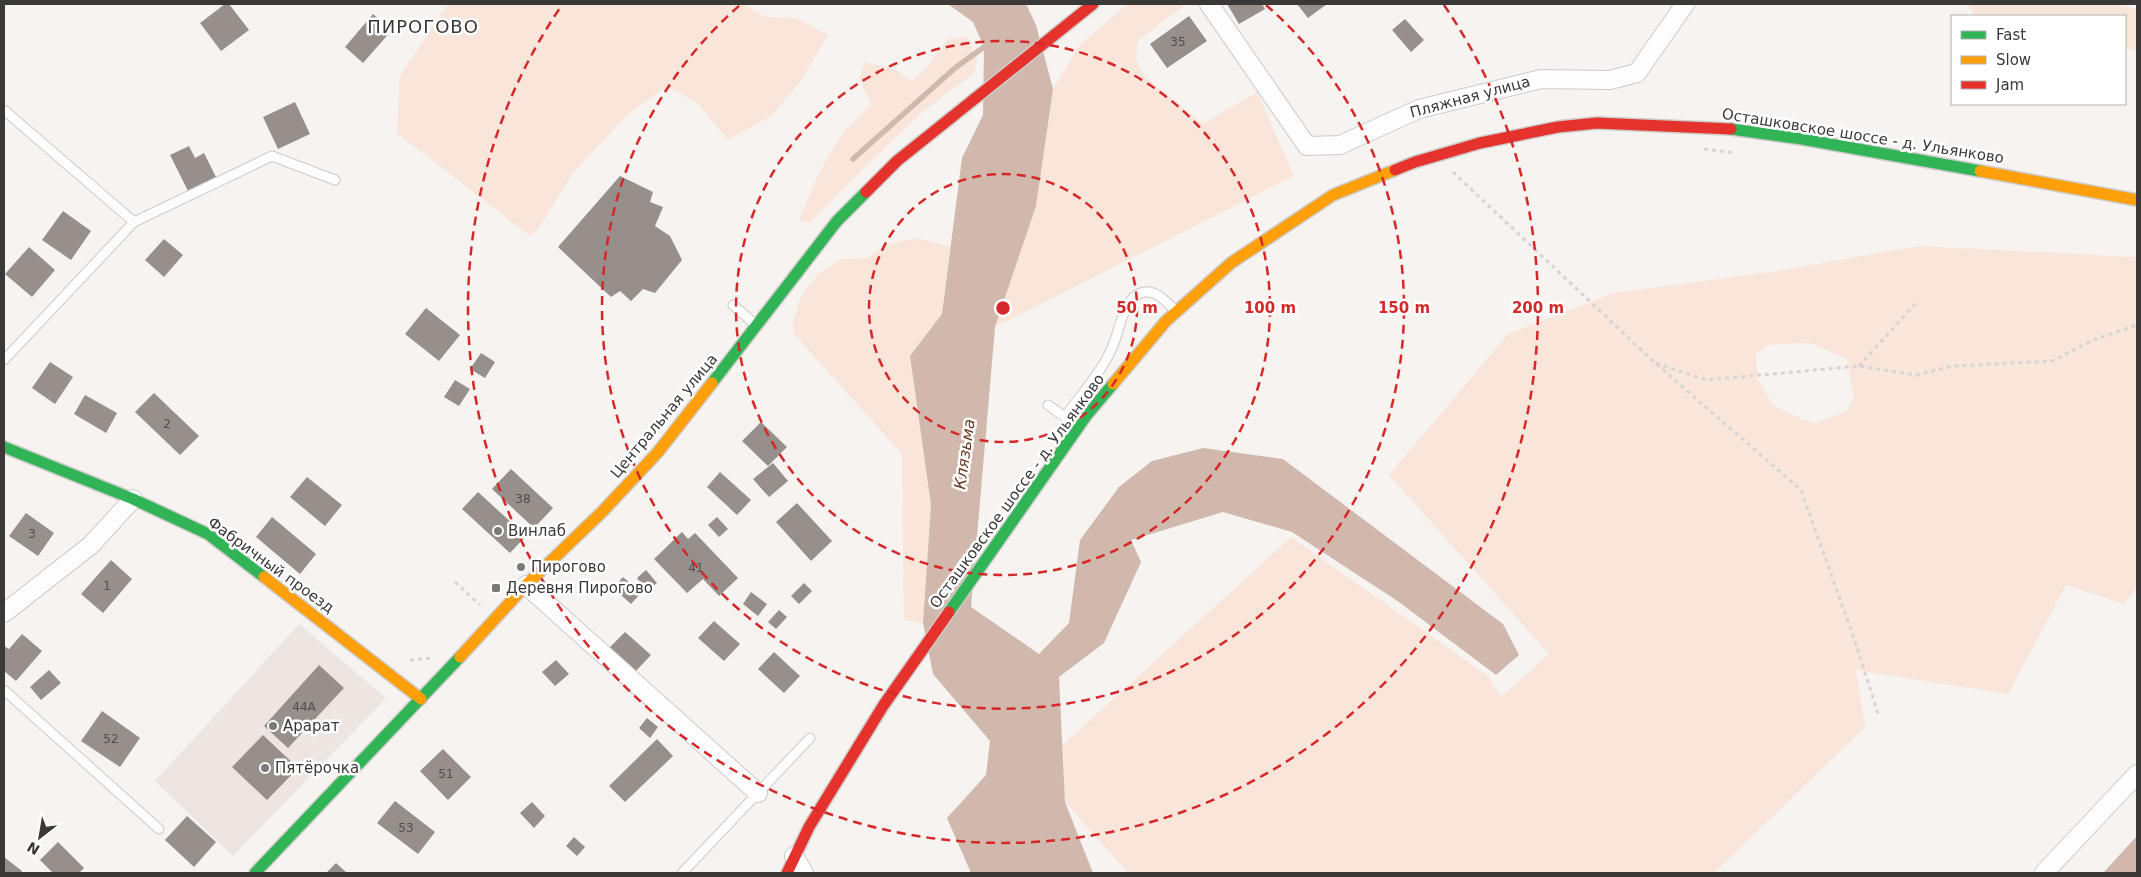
<svg xmlns="http://www.w3.org/2000/svg" width="2141" height="877" font-family="'DejaVu Sans',sans-serif">
	<style>
		.built { fill: #ede5e1 }
		.green { fill: #f9e5da; fill-rule: evenodd }
		.water { fill: #d0b8ac }
		.lines { fill: none; stroke-linecap: round; stroke-linejoin: round }
		.stream { stroke: #d0b8ac; stroke-width: 5.5 }
		.building { fill: #968f8b }
		.lane-casing { stroke: #cdcbc9; stroke-width: 11 }
		.street-casing { stroke: #cdcbc9; stroke-width: 20 }
		.fast-casing { stroke: #cdcbc9; stroke-width: 14 }
		.slow-casing { stroke: #cdcbc9; stroke-width: 14 }
		.jam-casing { stroke: #cdcbc9; stroke-width: 14 }
		.path { stroke: #d6d4d4; stroke-width: 3; stroke-dasharray: 4 4; stroke-linecap: butt }
		.lane { stroke: #fefdfd; stroke-width: 9 }
		.street { stroke: #fefdfd; stroke-width: 18 }
		.fast { stroke: #30b455; stroke-width: 11 }
		.slow { stroke: #ff9f0a; stroke-width: 11 }
		.jam { stroke: #e5322d; stroke-width: 11 }
		.ring { fill: none; stroke: #d62828; stroke-width: 2.5; stroke-dasharray: 9 6 }
		.poi-dot { fill: #7c7a79; stroke: #fff; stroke-width: 2 }
		.labels { text-anchor: middle; stroke-width: 5; stroke-linejoin: round; paint-order: stroke }
		.number-label { font-size: 12px; fill: #514e4d }
		.street-label { font-size: 15px; fill: #3a3938; stroke: #fff }
		.poi-label { font-size: 15px; fill: #3a3938; stroke: #fff; text-anchor: start }
		.water-label { font-size: 16px; font-style: italic; fill: #693b22; stroke: #fff }
		.quarter-label { font-size: 18px; letter-spacing: 1px; fill: #3a3938; stroke: #fff }
		.centre { fill: #d62828; stroke: #fff; stroke-width: 2.5 }
		.ring-label { font-size: 15px; text-anchor: middle; font-weight: bold; fill: #d62828; stroke: #fff; stroke-width: 5; stroke-linejoin: round; paint-order: stroke }
	</style>
	<rect width="100%" height="100%" fill="#f6f3f1"/>
	<path class="built" d="M299,624l87,74 -153,158 -78,-75z"/>
	<path class="green" d="M448,4h297l20,13 31,1 32,17 -28,47 -29,34 -43,24 -29,-35 -31,-19 -39,27 -56,60 -34,55 -9,8 -133,-103 3,-57z
		M1128,4h58l-48,36 -2,18 8,18 59,48 54,-32 37,84 -299,151 41,-121 17,-117 27,-44z
		M1967,4h149l21,5v41l-12,-2v-32h-150z
		M967,37l10,23 -3,13 -52,39 -79,77 -33,34 -11,-3 21,-49 22,-37 29,-30 -12,-25 6,-17 31,8 15,11 12,-9 25,-33z
		M917,238l33,9 -8,67 -32,42 21,149 -8,118 -19,-3 -2,-166 -109,-121v-12l9,-26 16,-21 23,-15 26,-1 23,-14z
		M1919,246l218,11v330l-13,17 -58,-19 -58,109 -152,-24 9,57 -151,146h-586l-63,-71 -2,-57 228,-208 197,139 13,21 48,-43 -160,-179 119,-141 106,-41 157,-21zM1810,343l37,16 7,39 -8,14 -32,11 -19,-7 -22,-11 -16,-27 -1,-23 12,-10z"/>
	<path class="water" d="M948,4h78l10,21 17,64 -17,117 -41,121 -24,280 68,47 30,-31 11,-83 39,-53 33,-26 51,-13 80,11 220,165 16,31 -23,20 -97,-73 -107,-70 -69,-20 -92,28 10,22 -37,81 -45,34 6,125 28,71h-122l-24,-55 39,-43 4,-34 -57,-67 -10,-51 8,-118 -21,-149 32,-42 20,-156 21,-43 1,-68 -11,-25z
		M2137,836v37h-34z"/>
	<g class="lines">
		<path class="stream" d="M853,159l102,-91 29,-21"/>
	</g>
	<path class="building" d="M225,4h4l20,26 -28,21 -21,-28z
		M1227,4h35l3,5 -26,15z
		M1297,4h30l-19,14z
		M373,14l19,16 -29,33 -18,-16z
		M1189,16l18,25 -40,27 -17,-24z
		M1405,19l19,21 -13,12 -19,-22z
		M295,102l15,32 -32,15 -15,-32z
		M189,146l6,12 9,-5 12,24 -28,14 -18,-36z
		M620,176l33,16 -3,10 13,5 -8,19 15,10 12,24 -27,33 -12,-4 -12,12 -11,-10 -9,6 -53,-50z
		M63,211l28,20 -20,29 -29,-20z
		M164,239l19,16 -19,22 -19,-17z
		M29,247l26,23 -23,27 -27,-23z
		M426,308l34,27 -21,26 -34,-27z
		M481,353l14,9 -10,16 -15,-9z
		M50,362l23,15 -18,27 -23,-16z
		M455,380l15,9 -11,17 -15,-9z
		M154,393l45,43 -19,19 -45,-43z
		M85,395l32,18 -11,20 -32,-19z
		M761,422l26,25 -19,19 -26,-25z
		M773,463l15,18 -19,16 -16,-18z
		M511,469l42,39 -19,20 -42,-39z
		M720,472l31,28 -14,15 -30,-28z
		M307,477l35,28 -17,21 -35,-29z
		M478,492l48,44 -16,17 -48,-44z
		M797,503l35,38 -21,20 -35,-39z
		M26,513l28,20 -16,23 -29,-20z
		M272,517l44,37 -16,20 -44,-37z
		M717,517l11,12 -9,8 -11,-12z
		M682,532l6,7 7,-6 43,45 -19,18 -16,-17 -16,14 -33,-34z
		M111,560l21,19 -29,34 -22,-19z
		M646,570l11,13 -10,8 -10,-13z
		M623,577l18,16 -10,11 -18,-16z
		M804,583l8,8 -13,13 -8,-8z
		M751,592l16,12 -9,12 -15,-12z
		M779,610l8,7 -11,12 -8,-7z
		M714,621l26,23 -16,17 -26,-23z
		M625,632l26,23 -16,17 -26,-24z
		M22,634l20,17 -26,30 -12,-10v-25l5,3z
		M774,652l26,24 -16,17 -26,-24z
		M556,660l13,14 -14,12 -13,-14z
		M319,665l25,23 -56,60 -24,-22z
		M49,670l12,13 -20,17 -11,-13z
		M102,711l38,27 -20,29 -39,-26z
		M647,718l11,9 -8,11 -11,-10z
		M263,735l35,33 -31,32 -35,-33z
		M657,739l16,17 -48,46 -16,-16z
		M443,749l28,28 -23,23 -28,-29z
		M395,801l40,31 -17,22 -41,-31z
		M532,802l13,14 -11,12 -14,-15z
		M187,816l29,26 -22,25 -29,-27z
		M574,837l11,10 -8,9 -11,-10z
		M58,842l26,26 -5,5h-26l-13,-13z
		M4,857l18,14 -2,2h-16z
		M336,863l11,10h-21z"/>
	<g class="lines">
		<g class="lane-casing">
			<path id="lane" d="M4,110l130,112
				M733,305l23,20
				M4,360l130,-138 138,-66 63,24
				M1048,405l17,12c16,-23 39,-47 49,-74 6,-15 10,-48 30,-51 13,-2 23,11 32,19
				M4,690l155,139
				M682,873l128,-135"/>
		</g>
		<g class="street-casing">
			<path id="street" d="M1209,4l98,142 33,-1 79,-36 122,-30 69,1 27,-7 48,-69
				M526,585l232,208
				M4,613l87,-68 42,-46
				M794,856l10,17
				M2044,873l93,-99"/>
		</g>
		<g class="fast-casing">
			<path id="fast" d="M1731,129l71,10 178,32
				M712,383l125,-162 29,-29
				M4,447l129,52 75,35 56,43
				M949,612l137,-196 27,-32
				M255,873l205,-216"/>
		</g>
		<g class="slow-casing">
			<path id="slow" d="M1980,171l157,29
				M1113,384l53,-63 65,-58 102,-68 62,-25
				M264,577l157,122
				M460,657l66,-72 76,-73 56,-60 54,-69"/>
		</g>
		<g class="jam-casing">
			<path id="jam" d="M1395,170l20,-8 65,-19 78,-16 39,-4 134,6
				M866,192l31,-31 196,-157
				M787,873l22,-46 74,-121 66,-94"/>
		</g>
		<path class="path" d="M1704,149l31,4
			M1453,172l201,190 147,128 54,151 24,76
			M1656,363l50,17 153,-14 57,9 37,-9 99,-5 41,-21 44,-15
			M1859,366l59,-65
			M455,582l25,23
			M410,660l22,-2"/>
		<use href="#lane" class="lane"/>
		<use href="#street" class="street"/>
		<use href="#fast" class="fast"/>
		<use href="#slow" class="slow"/>
		<use href="#jam" class="jam"/>
	</g>
	<g class="ring">
		<circle cx="1003" cy="308" r="134"/>
		<circle cx="1003" cy="308" r="267"/>
		<path d="M1266 5A401 401 0 1 1 740 5"/>
		<path d="M1444 5A535 535 0 1 1 562 5"/>
	</g>
	<g class="poi-dot">
		<circle cx="498" cy="531" r="5"/>
		<circle cx="521" cy="567" r="5"/>
		<rect x="491" y="583" width="10" height="10" rx="2.5"/>
		<circle cx="273" cy="726" r="5"/>
		<circle cx="265" cy="768" r="5"/>
	</g>
	<g class="labels">
		<g class="number-label">
			<text x="1178" y="46">35</text>
			<text x="167" y="428">2</text>
			<text x="523" y="503">38</text>
			<text x="32" y="538">3</text>
			<text x="696" y="572">41</text>
			<text x="107" y="590">1</text>
			<text x="304" y="711">44А</text>
			<text x="111" y="743">52</text>
			<text x="446" y="778">51</text>
			<text x="406" y="832">53</text>
		</g>
		<g class="street-label">
			<text transform="translate(1470 97) rotate(-15)" y="5">Пляжная улица</text>
			<text transform="translate(1863 136) rotate(9)" y="5">Осташковское шоссе - д. Ульянково</text>
			<text transform="translate(664 416) rotate(-50)" y="5">Центральная улица</text>
			<text transform="translate(1017 491) rotate(-54)" y="5">Осташковское шоссе - д. Ульянково</text>
			<text transform="translate(271 565) rotate(36)" y="5">Фабричный проезд</text>
		</g>
		<g class="poi-label">
			<text x="508" y="536">Винлаб</text>
			<text x="531" y="572">Пирогово</text>
			<text x="506" y="593">Деревня Пирогово</text>
			<text x="283" y="731">Арарат</text>
			<text x="275" y="773">Пятёрочка</text>
		</g>
		<g class="water-label">
			<text transform="translate(964 454) rotate(-82)" y="6">Клязьма</text>
		</g>
		<g class="quarter-label">
			<text x="423" y="33">ПИРОГОВО</text>
		</g>
	</g>
	<circle cx="1003" cy="308" r="8" class="centre"/>
	<g class="ring-label">
		<text x="1137" y="313">50 m</text>
		<text x="1270" y="313">100 m</text>
		<text x="1404" y="313">150 m</text>
		<text x="1538" y="313">200 m</text>
	</g>
	<rect width="2141" height="877" fill="none" stroke="#3a3938" stroke-width="10"/>
	<rect x="1951" y="15" width="175" height="90" fill="#ffffff" stroke="#b0b0af"/>
	<rect x="1961" y="31" width="25" height="8" fill="#30b455" stroke="#b0b0af"/>
	<text x="1996" y="40" font-size="15" fill="#3a3938">Fast</text>
	<rect x="1961" y="56" width="25" height="8" fill="#ff9f0a" stroke="#b0b0af"/>
	<text x="1996" y="65" font-size="15" fill="#3a3938">Slow</text>
	<rect x="1961" y="81" width="25" height="8" fill="#e5322d" stroke="#b0b0af"/>
	<text x="1996" y="90" font-size="15" fill="#3a3938">Jam</text>
	<g transform="translate(40 837) rotate(211)" stroke="#ffffff" stroke-width="4" paint-order="stroke">
	<path d="M0-4L9 19L0 12L-9 19Z" fill="#3a3938"/>
	<text y="-8" font-size="14" font-weight="bold" text-anchor="middle" fill="#3a3938">N</text>
	</g>
</svg>
